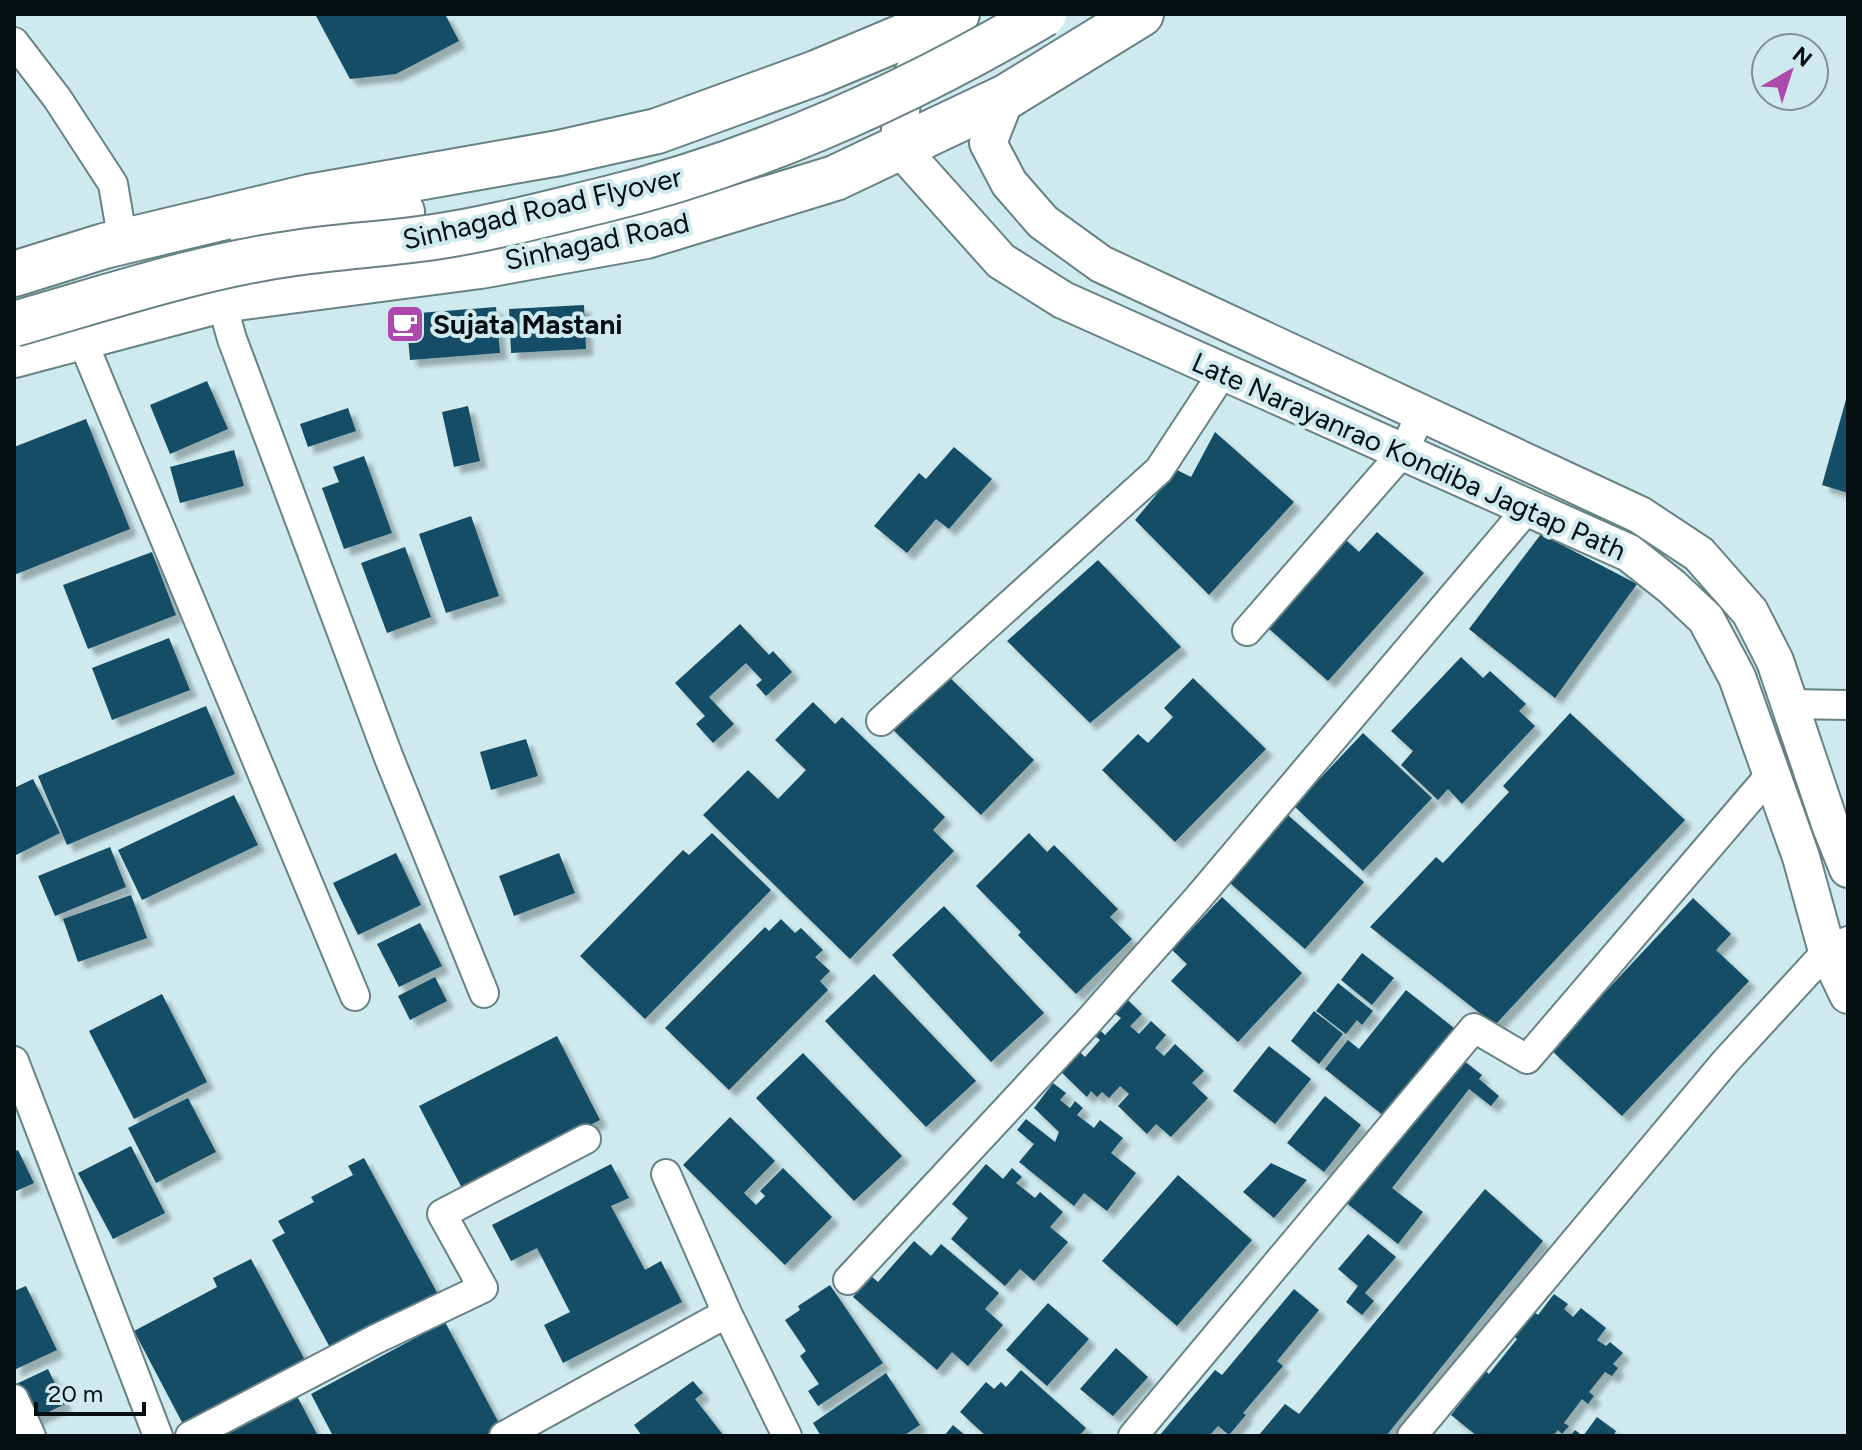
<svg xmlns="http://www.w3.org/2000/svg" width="1862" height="1450" font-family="Figtree,sans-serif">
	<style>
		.building { fill: #154e66; filter: url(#shadow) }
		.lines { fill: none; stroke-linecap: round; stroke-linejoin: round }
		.minor-casing { stroke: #678285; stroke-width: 32 }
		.tertiary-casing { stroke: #678285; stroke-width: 40 }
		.primary-casing { stroke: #678285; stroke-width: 48 }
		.minor { stroke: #fff; stroke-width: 28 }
		.tertiary { stroke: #fff; stroke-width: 36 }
		.primary { stroke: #fff; stroke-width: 44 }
		.primary-bridge-casing { stroke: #678285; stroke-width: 48; stroke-linecap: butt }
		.primary-bridge { stroke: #fff; stroke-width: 44 }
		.labels { text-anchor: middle; stroke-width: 8; stroke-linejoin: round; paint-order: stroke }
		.street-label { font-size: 28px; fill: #050e10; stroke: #ceeaee }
		.poi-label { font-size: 28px; font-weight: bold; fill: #050e10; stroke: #ceeaee; text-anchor: start }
	</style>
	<defs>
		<filter id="shadow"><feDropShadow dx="7" dy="7" stdDeviation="2" flood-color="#0004"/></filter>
	</defs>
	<rect width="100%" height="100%" fill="#ceeaee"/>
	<path class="building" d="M315,14h130l14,27 -63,33 -46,5z
		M584,305l2,44 -75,4 -2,-44z
		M496,307l4,46 -90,7 -4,-46z
		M207,381l21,48 -58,25 -20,-49z
		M1847,396h1v97l-26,-8z
		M468,406l12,55 -26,6 -12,-55z
		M348,408l8,23 -48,16 -8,-23z
		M86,419l44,110 -116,46v-128z
		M1215,432l79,70 -85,93 -74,-75 42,-50 14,7z
		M954,447l38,32 -43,50 -13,-10 -29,34 -33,-27 45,-53 7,6z
		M234,450l10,36 -64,17 -10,-36z
		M364,456l28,77 -48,16 -22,-61 17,-6 -6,-15z
		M471,516l28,80 -53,17 -27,-79z
		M1336,531l23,21 18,-20 47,41 -96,108 -70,-62z
		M1541,534l96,50 -82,114 -86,-69z
		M405,547l26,70 -44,16 -26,-70z
		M152,552l24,63 -88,34 -25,-64z
		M1098,560l83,87 -91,76 -83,-82z
		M740,624l29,31 4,-4 19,21 -26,24 -10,-11 6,-5 -16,-17 -37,34 25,27 -21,19 -17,-19 9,-8 -30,-33z
		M169,638l21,52 -78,30 -20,-52z
		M1461,657l22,21 7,-7 36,33 -7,7 16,15 -73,78 -14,-15 -10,11 -37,-35 12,-14 -22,-20z
		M942,670l92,90 -53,55 -93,-90z
		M1193,678l73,71 -91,93 -73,-72 36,-36 10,9 25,-26 -9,-9z
		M813,702l22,22 7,-7 103,100 -12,13 21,21 -104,108 -147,-144 45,-45 30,29 28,-29 -31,-30z
		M206,706l29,68 -168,71 -29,-69z
		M1570,713l115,107 -190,205 -125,-98 66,-70 7,6 66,-71 -6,-6z
		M1363,733l69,65 -69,73 -69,-65z
		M526,739l12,37 -47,14 -11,-38z
		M33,779l27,54 -46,23v-68z
		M234,795l24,50 -116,55 -24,-50z
		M1281,809l83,73 -59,67 -83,-73z
		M712,833l59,57 -126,129 -65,-63 103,-106 6,5z
		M1029,833l18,19 7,-7 64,64 -8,8 22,22 -56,55 -58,-59 3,-3 -45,-46z
		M110,847l16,40 -71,29 -17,-40z
		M396,853l25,52 -63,30 -25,-52z
		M559,853l16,40 -61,23 -15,-40z
		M131,895l16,43 -69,24 -15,-43z
		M1222,897l80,76 -64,69 -67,-61 16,-17 -15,-14z
		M1693,898l38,36 -15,16 33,31 -127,135 -71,-66z
		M944,906l100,107 -53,49 -99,-107z
		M781,919l14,14 6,-5 22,22 -8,7 15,14 -10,10 8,9 -99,100 -64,-62 100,-101 4,4z
		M420,923l22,43 -43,21 -22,-43z
		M1362,953l32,25 -22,27 -31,-25z
		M874,974l102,107 -50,46 -101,-106z
		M435,977l12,24 -37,19 -12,-24z
		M1338,983l35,28 -11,14 -5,-5 -11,14 -30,-23z
		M1406,990l48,38 -70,88 -59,-47 23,-29 11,9z
		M162,994l45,88 -73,37 -45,-88z
		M1126,998l16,16 -12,12 9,8 12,-13 15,14 -11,13 9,8 11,-12 29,27 -12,12 16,15 -37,39 -15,-13 -9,10 -29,-28 11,-12 -9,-8 -11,12 -7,-6 -5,5 -6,-6 -4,6 -28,-27 19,-20 7,7 15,-17 -6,-5 5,-6 6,6 16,-17 -8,-6z
		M1314,1011l29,23 -24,30 -28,-23z
		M557,1036l43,84 -137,70 -44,-84z
		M1269,1046l42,33 -36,45 -42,-33z
		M803,1053l99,103 -48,45 -98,-103z
		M1454,1053l28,22 -3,4 20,17 -8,10 -22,-17 -77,99 31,24 -25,32 -58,-46z
		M1053,1083l13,10 -6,7 10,8 5,-7 8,7 -6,7 17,13 6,-8 23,18 -12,15 25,20 -29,38 -23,-18 -10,13 -55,-44 15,-18 -17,-14 9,-11 29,23 4,-10 -25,-24z
		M1325,1096l36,29 -37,47 -37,-29z
		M188,1098l28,54 -60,31 -28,-55z
		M730,1117l45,44 -31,32 12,12 9,-9 -5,-5 23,-23 49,49 -47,48 -102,-100z
		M131,1146l34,67 -52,26 -35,-66z
		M18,1150l16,33 -20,9v-40z
		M364,1158l76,140 -106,57 -62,-115 13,-7 -7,-12 36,-19 -3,-5 42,-22 -5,-9z
		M1271,1163l36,17 -33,38 -31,-26z
		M611,1164l18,34 -18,8 34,64 16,-9 21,41 -119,61 -19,-38 26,-13 -33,-64 -26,13 -19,-36z
		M986,1164l17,15 9,-11 10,9 -6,6 19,15 5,-6 23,20 -13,15 18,15 -34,39 -14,-12 -15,17 -54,-47 17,-21 -16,-14z
		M1178,1175l74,65 -75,86 -75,-65z
		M1485,1189l58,52 -157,195h-128l27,-32 14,10z
		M1368,1234l28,23 -31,36 9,8 -12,14 -16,-13 12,-16 -20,-17z
		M914,1241l17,15 10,-12 58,49 -14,16 18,16 -35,41 -16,-14 -15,18 -84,-73 18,-21 7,6z
		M251,1259l56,105 -122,64 -51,-97 83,-44 -4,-9z
		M830,1285l53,78 -65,43 -10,-15 11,-7 -19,-28 6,-5 -21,-31 15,-10 -2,-4z
		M26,1286l31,64 -43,20v-79z
		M1294,1289l25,21 -42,51 6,5 -40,47 3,2 -17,20 -11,-9 -9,10h-50l56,-66 7,5z
		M1554,1294l14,10 -4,5 9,8 8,-9 25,20 -9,12 9,6 4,-4 13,11 -10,11 5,4 -6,8 -7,-4 -16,20 5,4 -6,8 -6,-5 -18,24 5,3 -7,8 -4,-4 -5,6h-76l-26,-21 35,-44 3,3 28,-35 -4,-3 20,-25 5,4z
		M1048,1303l41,36 -42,47 -41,-36z
		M445,1322l56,105 -16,9h-152l-22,-42z
		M1116,1348l32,29 -35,39 -33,-27z
		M48,1369l17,35 -37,18 -14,-28v-9z
		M1021,1370l65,58 -7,8h-93l-26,-24 26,-30 8,7 7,-7 5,5z
		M886,1373l34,52 -17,11h-82l-8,-13z
		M693,1381l10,12 -8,6 29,37h-82l-8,-11z
		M297,1396l21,40h-100z
		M1597,1417l19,14 -3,5h-43l5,-6 8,6z
		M953,1425l13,11h-22z"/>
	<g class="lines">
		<g class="minor-casing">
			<path id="minor" d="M14,42l43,56 56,86 10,58
				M221,300l11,39 157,419 95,235
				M80,335l275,661
				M1247,631l157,-180 17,-38
				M1790,704l58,1
				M881,721l278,-251 65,-99
				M14,1061l144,375
				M666,1174l61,139 60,123
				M848,1280l239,-257 111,-125 330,-390
				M14,1399l17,37
				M190,1436l186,-97 107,-51 -41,-74 144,-75
				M504,1436l223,-123
				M1133,1436l341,-408 53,31 244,-285
				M1412,1436l313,-374 102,-111 21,-10"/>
		</g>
		<g class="tertiary-casing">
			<path id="tertiary" d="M946,21l-23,33 -21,41 -3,52 102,114 62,39 566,253 43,34 34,32 31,58 64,180 26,94 21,44
				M1006,97l-18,46 21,40 34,39 58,42 539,251 59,39 51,58 25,49 56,166 17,42"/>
		</g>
		<g class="primary-casing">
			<path id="primary" d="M253,240l149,-28
				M14,274l90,-28 205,-49 250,-44 98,-22 159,-58 141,-59
				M14,355l207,-55 259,-34 166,-30 189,-58 171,-81 135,-83"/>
		</g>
		<use href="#minor" class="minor"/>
		<use href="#tertiary" class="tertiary"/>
		<use href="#primary" class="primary"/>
		<g class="primary-bridge-casing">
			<path id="primary-bridge" d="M14,324c92,-26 186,-58 281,-71 46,-7 93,-9 139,-16 55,-8 111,-23 165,-36 158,-38 306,-105 445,-187"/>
		</g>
		<use href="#primary-bridge" class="primary-bridge"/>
	</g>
	<defs>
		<g id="cafe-square" transform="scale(2)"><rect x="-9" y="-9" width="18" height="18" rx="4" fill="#ad48ad" stroke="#ceeaee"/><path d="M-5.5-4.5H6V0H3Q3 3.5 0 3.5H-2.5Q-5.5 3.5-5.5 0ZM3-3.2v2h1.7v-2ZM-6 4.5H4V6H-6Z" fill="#fff"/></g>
	</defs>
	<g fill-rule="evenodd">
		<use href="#cafe-square" x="405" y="324"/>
	</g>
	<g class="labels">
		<g class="street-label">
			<text transform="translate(542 208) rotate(-13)" y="10">Sinhagad Road Flyover</text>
			<text transform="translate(597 241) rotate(-12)" y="10">Sinhagad Road</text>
			<text transform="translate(1409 456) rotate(24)" y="10">Late Narayanrao Kondiba Jagtap Path</text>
		</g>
		<g class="poi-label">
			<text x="433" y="334">Sujata Mastani</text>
		</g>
	</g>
	<rect width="1862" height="1450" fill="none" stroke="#050e10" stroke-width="32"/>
	<g transform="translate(1790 72) rotate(39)"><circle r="38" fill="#ceeaee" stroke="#7e9295" stroke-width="2"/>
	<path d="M0-6L14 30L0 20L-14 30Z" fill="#ad48ad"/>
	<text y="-12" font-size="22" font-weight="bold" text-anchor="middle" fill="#050e10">N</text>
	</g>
	<path d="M36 1402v12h108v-12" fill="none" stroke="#050e10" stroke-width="4"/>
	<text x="48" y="1402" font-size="24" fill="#050e10" stroke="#ceeaee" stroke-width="6" paint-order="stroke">20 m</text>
</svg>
